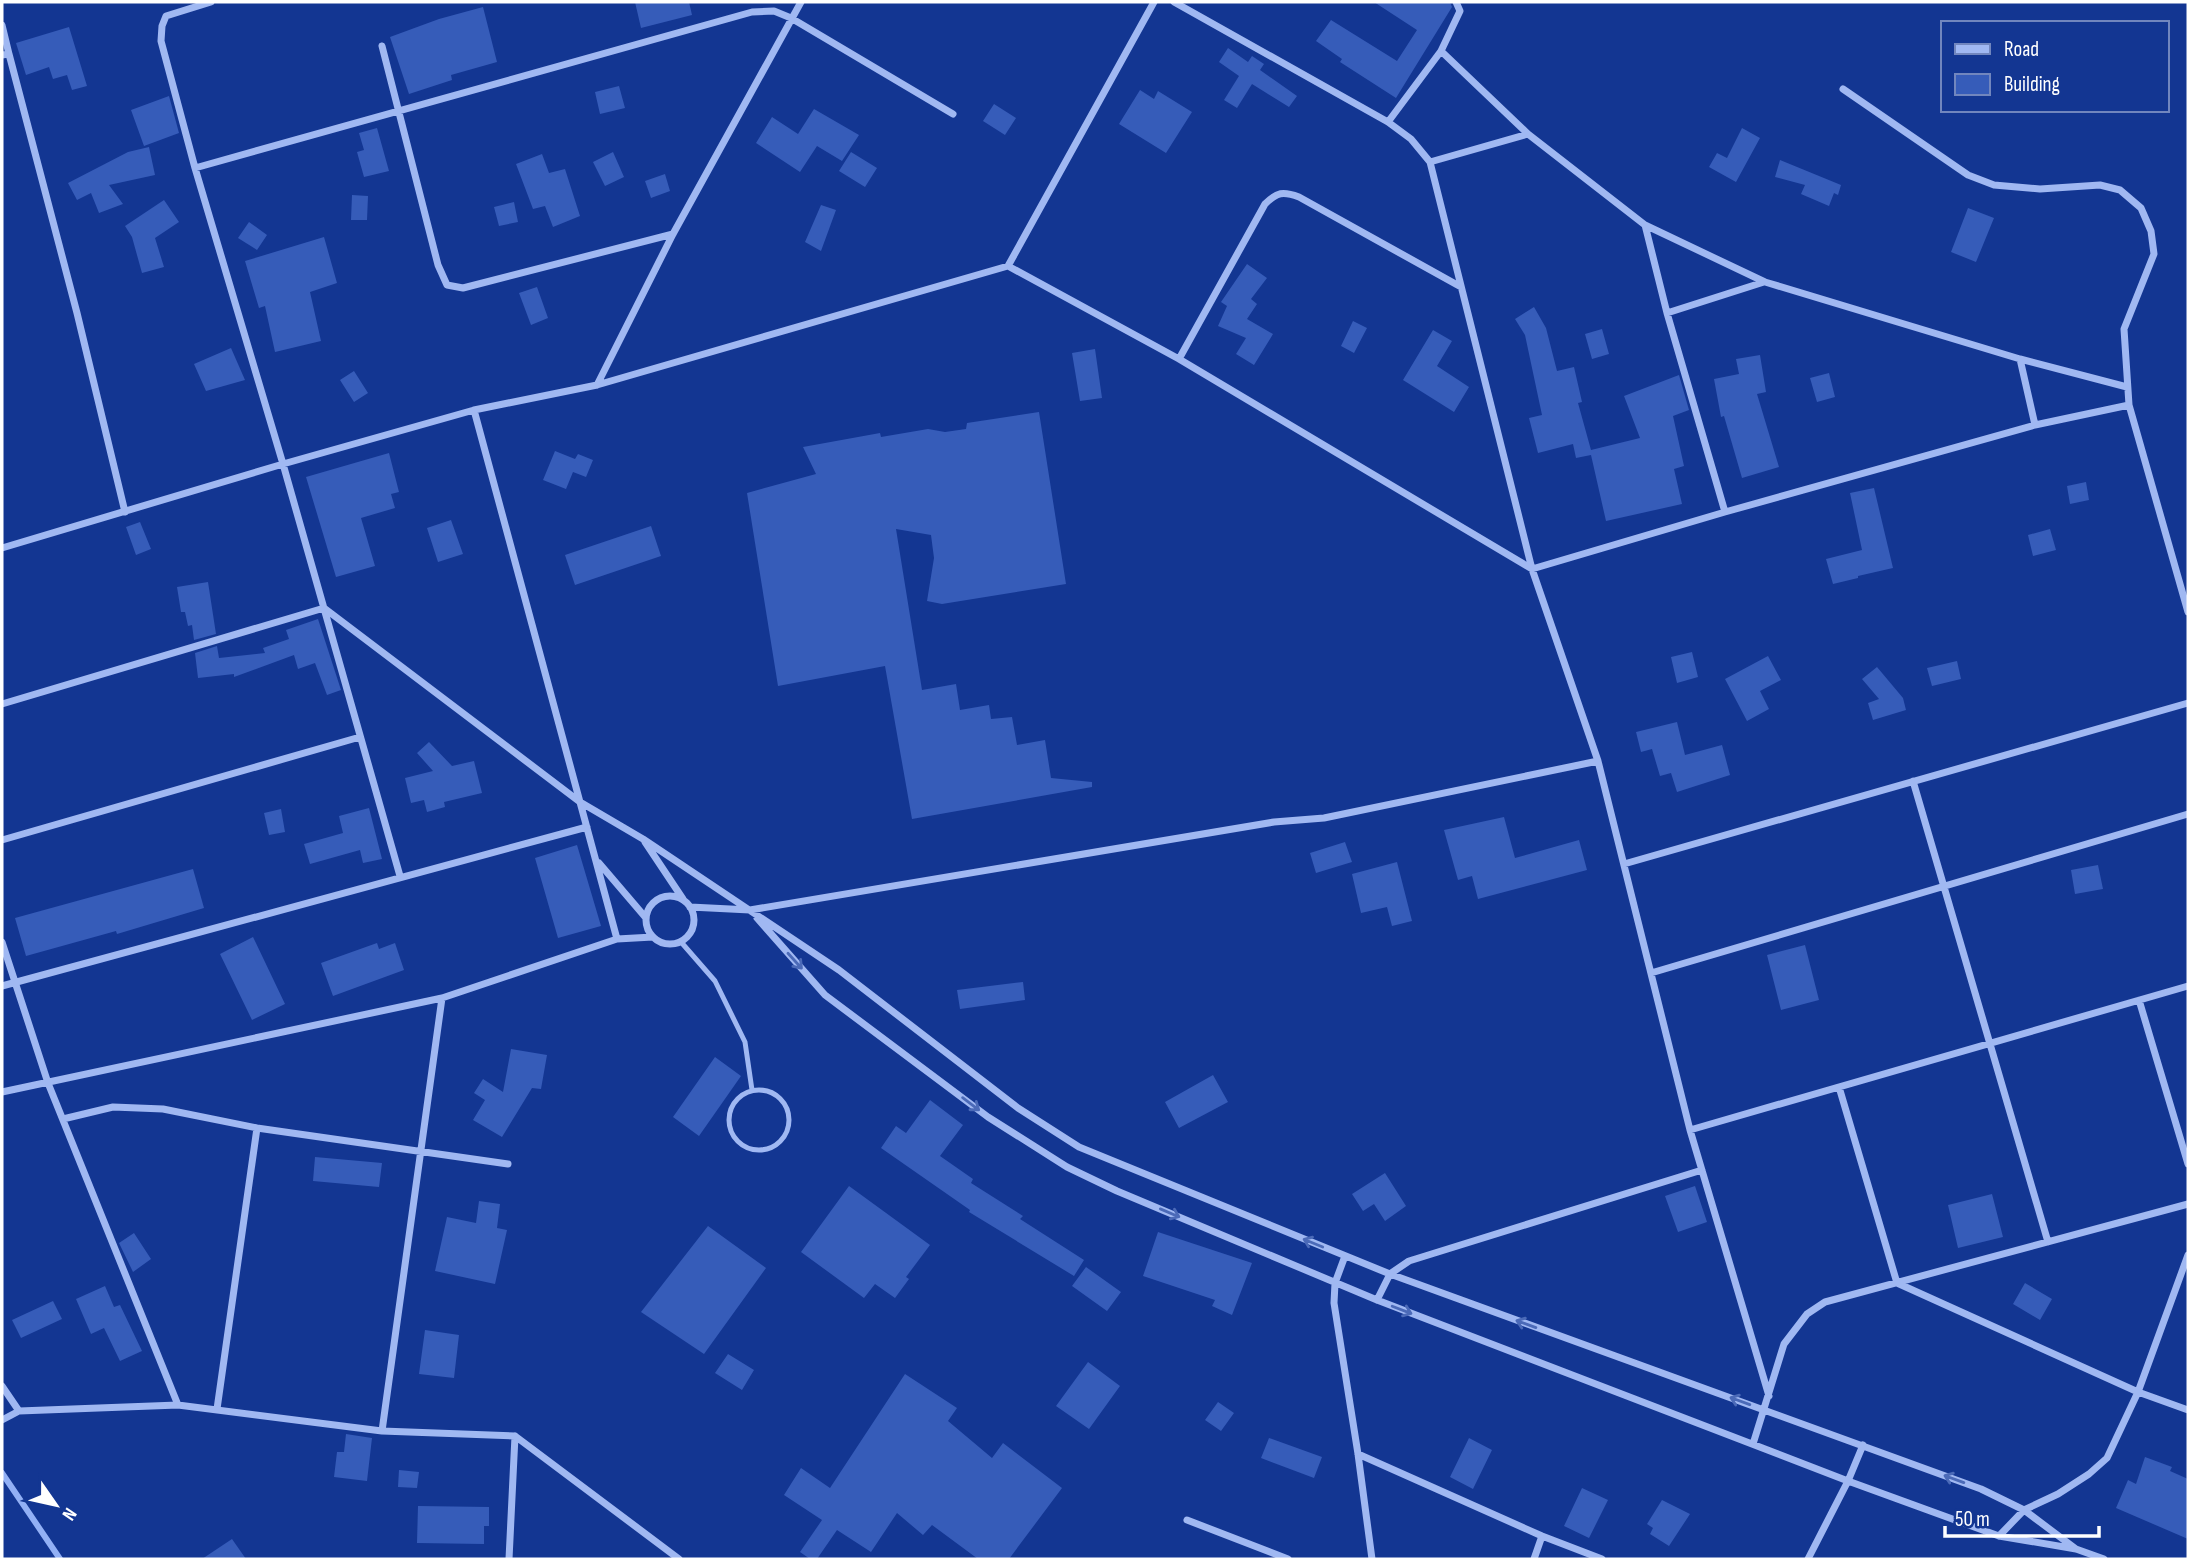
<svg xmlns="http://www.w3.org/2000/svg" width="2190" height="1561" font-family="'Sofia Sans Condensed',sans-serif">
	<style>
		.lines { fill: none; stroke-linecap: round; stroke-linejoin: round }
		.stream { stroke: #92b0f5; stroke-width: 6 }
		.building { fill: #365cb9 }
		.service { stroke: #a0b8f2; stroke-width: 5 }
		.minor { stroke: #a0b8f2; stroke-width: 7 }
		.oneway { stroke: #4b6ab8 }
	</style>
	<rect width="100%" height="100%" fill="#133692"/>
	<g class="lines">
		<path class="stream" d="M2,1473l58,86"/>
	</g>
	<path class="building" d="M635,2h54l3,13 -51,13z
		M1374,2h76l2,5 -56,91 -56,-36 2,-3 -26,-18 15,-21 66,41 20,-31z
		M483,7l14,55 -46,13 1,5 -43,14 -19,-57 49,-18z
		M69,27l18,59 -15,4 -5,-15 -14,4 -4,-12 -23,8 -10,-32z
		M1228,48l20,14 4,-6 12,8 -4,6 37,26 -8,11 -37,-23 -15,24 -13,-8 15,-24 -20,-14z
		M619,86l6,22 -25,6 -5,-22z
		M1140,90l14,9 4,-8 34,21 -26,41 -47,-29z
		M169,96l10,37 -35,13 -13,-36z
		M994,104l22,14 -11,17 -22,-14z
		M814,109l45,26 -17,26 -25,-15 -17,26 -44,-29 16,-26 26,17z
		M377,128l12,43 -25,6 -7,-25 7,-2 -5,-17z
		M1742,128l18,10 -24,44 -27,-15 8,-14 10,5z
		M149,147l6,28 -46,10 14,19 -24,9 -8,-20 -14,7 -9,-17 60,-31z
		M613,152l11,25 -19,9 -12,-24z
		M851,152l26,16 -12,19 -26,-16z
		M542,154l7,19 16,-4 15,47 -27,11 -8,-21 -12,3 -17,-45z
		M1780,160l61,25 -3,10 -4,-2 -5,13 -28,-12 4,-9 -30,-8z
		M665,174l5,17 -19,7 -6,-17z
		M352,195l16,1 -1,24h-16z
		M164,200l15,22 -24,16 9,29 -22,6 -10,-36 -7,-11z
		M514,202l4,20 -19,4 -5,-19z
		M821,205l15,5 -15,41 -16,-9z
		M1968,208l26,10 -18,44 -25,-10z
		M249,222l18,13 -10,15 -19,-12z
		M324,237l13,46 -27,9 11,49 -46,11 -10,-46 -6,2 -14,-47z
		M1247,264l20,14 -16,21 6,5 -10,15 26,15 -19,31 -18,-11 10,-16 -28,-12 9,-20 -6,-4z
		M537,287l11,31 -17,7 -12,-32z
		M1534,307l12,21 11,43 17,-4 8,35 -4,1 13,47 49,-12 -16,-42 55,-21 10,35 -16,6 11,50 -10,3 8,35 -76,17 -15,-66 -15,3 -3,-14 -35,9 -9,-35 13,-3 -17,-80 -10,-16z
		M1353,321l14,7 -13,25 -13,-7z
		M1602,329l7,25 -17,5 -7,-25z
		M1433,330l19,11 -15,25 32,21 -15,25 -51,-32z
		M231,348l14,32 -39,11 -12,-27z
		M1095,349l7,49 -22,3 -8,-48z
		M1760,355l6,37 -9,2 22,73 -37,11 -18,-62 -3,1 -7,-38 25,-5 -3,-15z
		M354,371l14,22 -14,9 -14,-22z
		M1829,373l6,24 -18,5 -7,-24z
		M1039,412l27,172 -124,20 -15,-3 7,-43 -3,-23 -35,-6 26,161 34,-6 4,26 29,-5 2,14 21,-2 5,28 28,-5 6,38 41,4v5l-180,32 -27,-153 -107,20 -31,-193 69,-19 -13,-27 77,-14 1,4 47,-8 17,3 21,-3 1,-6z
		M555,451l20,8 3,-5 15,6 -7,17 -13,-5 -7,17 -23,-9z
		M389,453l10,39 -8,2 4,14 -34,10 14,48 -39,11 -30,-100z
		M2086,482l3,18 -19,4 -3,-18z
		M1874,488l19,80 -35,8v2l-25,6 -7,-25 36,-9 -12,-57z
		M451,520l12,34 -25,8 -11,-34z
		M140,522l11,27 -15,6 -10,-28z
		M651,526l10,30 -86,29 -10,-30z
		M2050,529l6,21 -23,6 -5,-21z
		M208,582l8,52 -22,6 -2,-15 -4,1 -3,-14h-4l-4,-25z
		M318,619l23,71 -14,5 -12,-32 -17,6 -4,-14 -60,22v-3l-36,4 -3,-25 22,-7 2,12 46,-5 -2,-5 26,-9 -3,-9z
		M1692,652l6,25 -21,6 -6,-26z
		M1768,656l13,24 -21,11 9,18 -22,12 -22,-42z
		M1957,661l4,18 -29,7 -5,-18z
		M1877,667l26,31 3,12 -33,10 -5,-17 11,-4 -17,-20z
		M1677,722l8,33 37,-10 8,30 -53,17 -6,-19 -11,3 -8,-27 -11,3 -5,-20z
		M429,742l23,24 22,-5 8,32 -38,9 1,5 -18,5 -3,-12 -13,3 -6,-25 28,-7 -16,-18z
		M369,808l13,51 -19,4 -3,-13 -50,14 -6,-20 39,-11 -4,-17z
		M281,809l4,23 -16,3 -5,-22z
		M1504,817l11,41 64,-18 8,30 -109,29 -6,-23 -14,4 -14,-50z
		M1345,842l7,20 -36,11 -6,-20z
		M577,845l24,81 -43,12 -23,-80z
		M1397,862l15,59 -20,5 -5,-19 -26,6 -9,-39z
		M2098,865l5,24 -28,5 -4,-24z
		M193,869l11,39 -87,26 -1,-3 -90,25 -11,-38z
		M253,937l32,67 -33,16 -32,-66z
		M377,943l2,6 16,-6 9,27 -71,26 -12,-33z
		M1805,945l14,55 -38,10 -14,-55z
		M1023,982l2,18 -65,9 -3,-19z
		M511,1049l36,6 -6,34 -9,-1 -30,49 -29,-17 12,-20 -11,-7 9,-14 20,13z
		M715,1057l26,19 -42,60 -26,-19z
		M1213,1075l15,27 -49,26 -14,-26z
		M930,1100l33,25 -23,31 33,23 -2,4 52,33 -3,3 64,41 -10,16 -105,-64 1,-2 -89,-62 15,-22 10,7z
		M315,1157l67,6 -3,24 -66,-6z
		M1385,1173l21,33 -21,15 -11,-17 -11,7 -11,-17z
		M849,1186l81,59 -24,32 3,2 -14,19 -20,-14 -11,14 -63,-46z
		M1695,1186l12,36 -29,10 -13,-36z
		M1992,1194l11,43 -45,11 -10,-43z
		M479,1201l21,3 -3,24 10,2 -12,54 -60,-13 12,-54 29,6z
		M708,1226l58,42 -62,86 -63,-42z
		M1158,1232l94,31 -20,52 -20,-9 3,-6 -72,-24z
		M134,1233l17,26 -18,13 -14,-29z
		M1086,1267l35,25 -14,19 -35,-25z
		M2025,1283l27,16 -12,21 -27,-16z
		M105,1286l9,21 6,-2 22,46 -22,10 -16,-33 -13,6 -15,-35z
		M53,1301l9,18 -41,19 -9,-18z
		M425,1330l34,5 -5,43 -35,-4z
		M728,1354l26,16 -12,20 -27,-17z
		M1088,1362l32,24 -31,43 -33,-23z
		M905,1374l52,34 -9,13 44,37 11,-15 59,45 -53,71h-31l-46,-34 -9,10 -26,-22 -26,39 -34,-22 -20,29h-7l-10,-7 22,-32 -38,-25 17,-27 29,20z
		M1218,1402l16,11 -13,18 -16,-11z
		M346,1434l26,4 -5,43 -33,-4 3,-25h7z
		M1269,1438l53,19 -8,21 -53,-20z
		M1469,1438l23,12 -19,39 -23,-12z
		M2145,1457l27,10 -2,4 18,8v60l-72,-31 12,-28 8,4z
		M399,1470l20,2 -2,16 -19,-1z
		M1582,1488l26,12 -19,38 -25,-12z
		M1662,1500l28,14 -21,32 -19,-12 3,-6 -6,-4z
		M418,1506l71,1v19h-5v18l-67,-1z
		M232,1539l14,20h-44z"/>
	<g class="lines">
		<path class="service" d="M681,942l34,39 30,61 7,48
			M729 1120a30 30 0 1 1 60 0a30 30 0 1 1-60 0Z"/>
		<path class="minor" d="M211,2l-45,14 -4,10 -1,15 34,127 88,296 117,412
			M1174,2l214,120 23,17 19,23 102,407 193,-57 310,-87 94,-20 59,207
			M2,25l7,29
			M382,46l56,219 9,20 16,3 210,-54
			M1441,51l19,-40 -4,-9
			M2,55l7,-1 68,259 48,199
			M1843,89l125,86 26,10 46,4 60,-4 20,5 21,18 10,23 3,23 -30,75 5,76
			M1388,122l53,-71 87,83 117,91 120,57 255,77 107,28
			M1430,162l98,-28
			M195,168l557,-156 22,-1 17,7 162,96
			M1645,225l22,88 58,199
			M1008,266l146,-264
			M1667,313l97,-31
			M1179,359l86,-155c12,-12 18,-13 34,-7l162,90
			M2020,359l15,66
			M597,385l76,-151 128,-232
			M474,410l143,529
			M2,548l281,-84 191,-54 123,-25 411,-119 171,93 353,210 66,192 92,369 79,266
			M2,704l322,-96 256,194 63,37 196,131 179,138 61,39 311,127 591,215 43,21 52,39
			M1913,781l135,461
			M2,840l358,-103
			M645,842l38,57
			M599,863l47,55
			M1624,864l564,-161
			M646 920a24 24 0 1 1 48 0a24 24 0 1 1-48 0Z
			M690,907l60,3 524,-88 50,-4 274,-57
			M757,918l68,77 163,122 79,50 50,24 260,109 471,181 151,55 77,13 28,10
			M2,942l46,141 130,322
			M1651,973l537,-159
			M2,986l585,-159
			M2139,1000l49,164
			M1839,1087l58,196 241,109 50,18
			M2,1092l440,-94 175,-59 36,-2
			M63,1119l50,-12 50,2 94,19 251,36
			M1690,1130l498,-144
			M1345,1256l-10,27 -1,20 24,151 14,105
			M1377,1300l13,-26 19,-13 293,-91
			M2,1386l17,25
			M217,1409l40,-281
			M2,1420l17,-9 159,-6 204,26 133,5 -6,123
			M382,1431l60,-433
			M515,1436l164,123
			M1753,1444l31,-100 23,-30 18,-12 363,-98
			M1358,1454l184,82 60,23
			M1187,1520l101,39
			M1999,1536l25,-26 34,-16 31,-20 18,-16 31,-66 50,-137
			M1534,1559l8,-23
			M1808,1559l40,-78 15,-36"/>
	</g>
	<defs><path id="oneway-shaft" d="M-6 0H5M1.5-3L5.5 0L1.5 3" fill="none" stroke-width="1.6" stroke-linecap="round" stroke-linejoin="round" transform="scale(1.75)"/></defs>
	<g class="oneway">
		<use href="#oneway-shaft" transform="translate(795 961) rotate(48)"/>
		<use href="#oneway-shaft" transform="translate(971 1104) rotate(37)"/>
		<use href="#oneway-shaft" transform="translate(1170 1213) rotate(23)"/>
		<use href="#oneway-shaft" transform="translate(1313 1243) rotate(-158)"/>
		<use href="#oneway-shaft" transform="translate(1402 1310) rotate(21)"/>
		<use href="#oneway-shaft" transform="translate(1526 1324) rotate(-160)"/>
		<use href="#oneway-shaft" transform="translate(1740 1401) rotate(-160)"/>
		<use href="#oneway-shaft" transform="translate(1954 1479) rotate(-160)"/>
	</g>
	<rect width="2190" height="1561" fill="none" stroke="#ffffff" stroke-width="7"/>
	<rect x="1941" y="21" width="228" height="91" fill="#133692" stroke="#7186be" stroke-width="2"/>
	<rect x="1955" y="44" width="35" height="10" fill="#a0b8f2" stroke="#7186be" stroke-width="2"/>
	<text x="2004" y="56" font-size="21" fill="#ffffff">Road</text>
	<rect x="1955" y="74" width="35" height="21" fill="#365cb9" stroke="#7186be" stroke-width="2"/>
	<text x="2004" y="91" font-size="21" fill="#ffffff">Building</text>
	<g transform="translate(56 1505) rotate(124)" stroke="#133692" stroke-width="5" paint-order="stroke">
	<path d="M0-5L12 26L0 18L-12 26Z" fill="#ffffff"/>
	<text y="-10" font-size="19" font-weight="bold" text-anchor="middle" fill="#ffffff">N</text>
	</g>
	<path d="M1945 1526v10h154v-10" fill="none" stroke="#ffffff" stroke-width="3.5"/>
	<text x="1955" y="1526" font-size="21" fill="#ffffff" stroke="#133692" stroke-width="5" paint-order="stroke">50 m</text>
</svg>
